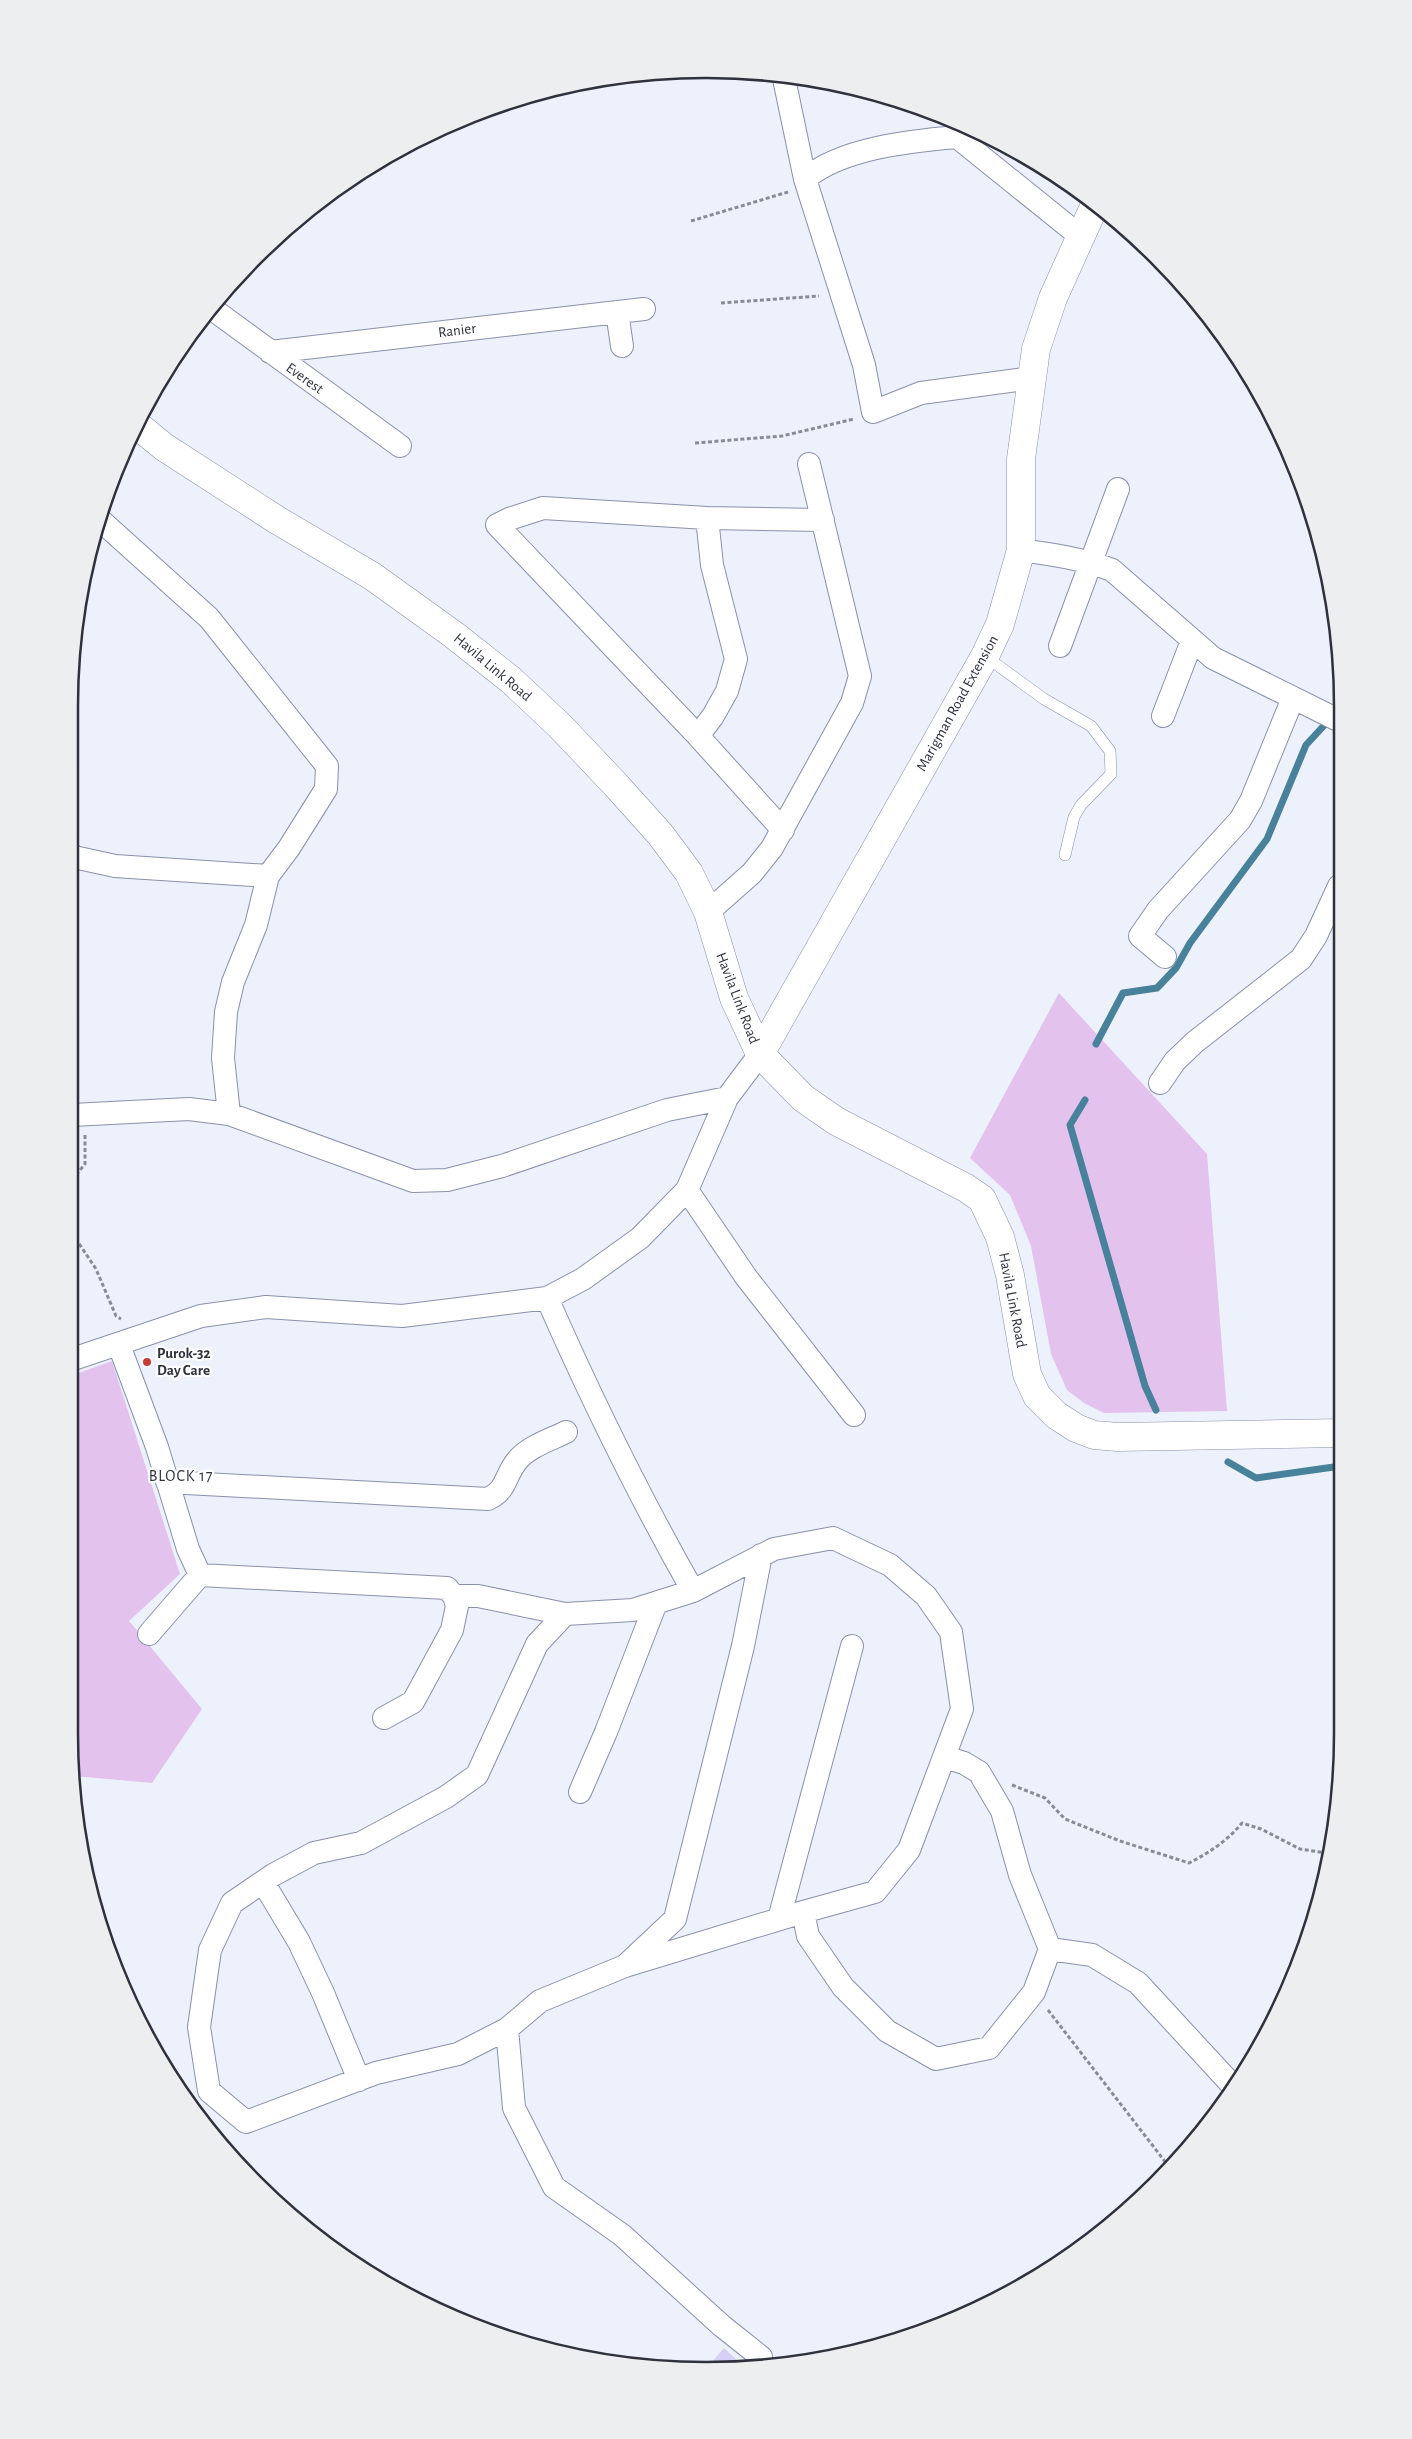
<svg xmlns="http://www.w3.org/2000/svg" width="1412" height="2439" font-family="'Alegreya Sans',sans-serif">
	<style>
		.green { fill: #e3c2ee }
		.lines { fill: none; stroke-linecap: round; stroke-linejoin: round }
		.stream { stroke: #48819a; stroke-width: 7 }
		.building { fill: #d7cff6 }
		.service-casing { stroke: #8991aa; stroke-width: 12 }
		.minor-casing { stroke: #8991aa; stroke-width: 24 }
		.tertiary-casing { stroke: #8991aa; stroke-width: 29 }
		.path { stroke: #888c97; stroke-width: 3; stroke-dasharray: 4 2.5; stroke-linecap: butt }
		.service { stroke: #fff; stroke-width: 11 }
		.minor { stroke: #fff; stroke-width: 22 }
		.tertiary { stroke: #fff; stroke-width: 28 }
		.poi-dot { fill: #c93b39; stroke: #fefefe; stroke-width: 2 }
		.labels { text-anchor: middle; stroke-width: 4.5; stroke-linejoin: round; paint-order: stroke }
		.street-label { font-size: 15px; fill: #2f323d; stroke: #fefefe }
		.poi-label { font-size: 15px; font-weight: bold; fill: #2f323d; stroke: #fefefe; text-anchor: start }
		.neighbourhood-label { font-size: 16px; letter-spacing: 1px; fill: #2f323d; stroke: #fefefe }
		.rim { fill: none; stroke: #2f323d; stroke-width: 2.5 }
	</style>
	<rect width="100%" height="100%" fill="#edf1fc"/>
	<path class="green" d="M1059,993l148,161 20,257 -123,2 -20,-10 -17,-13 -16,-36 -20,-108 -21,-51 -40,-37z
		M112,1361l68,213 -51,47 73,88 -50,74 -78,-7 -1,-401z"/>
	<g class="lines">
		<path class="stream" d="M1096,1044l27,-51 34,-5 19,-20 14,-25 77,-104 39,-94 24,-26
			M1085,1100l-15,25 75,261 11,24
			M1228,1462l28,16 85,-12"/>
	</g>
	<path class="building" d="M724,2348l14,13 -8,7h-12l-6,-6z
		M626,2358l7,7 -14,-1z"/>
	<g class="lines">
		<g class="service-casing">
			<path id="service" d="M985,656l59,43 47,27 19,25 1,23 -30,31 -7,12 -9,38"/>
		</g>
		<g class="minor-casing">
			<path id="minor" d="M783,74l22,105 59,186 9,47 48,-19 111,-15
				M805,179c36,-31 106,-38 152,-42l123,99
				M211,308l189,138
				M617,312l5,34
				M270,352l374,-43
				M99,519l110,99 118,148 -1,23 -37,59 -21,28 -12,49 -23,57 -7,30 -3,46 6,56
				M1021,550c31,5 61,8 91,20l101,88 125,62
				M1060,646l58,-157
				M1163,716l29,-75
				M698,736l15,-20 14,-25 9,-32 -24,-94 -5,-47
				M783,830l-85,-94 -201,-211 12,-6 34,-11 164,10 116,2
				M71,854l3,3 41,9 153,10
				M708,912l44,-39 20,-25 80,-145 8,-27 -51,-212
				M1165,957l-25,-21 18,-26 82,-90 11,-19 42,-103
				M1160,1083l15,-22 20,-19 106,-83 15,-23 23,-50
				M72,1115l117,-6 40,5 184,67 34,-1 55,-14 165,-56 60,-12
				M687,1190l59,87 108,138
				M547,1298c44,100 92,198 146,293l81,-42 59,-11 57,27 36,31 25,36 11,77 -53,141 -34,42 -72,20 -178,54
				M119,1345l38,102 31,102 12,26 -51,59
				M73,1359l128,-43 65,-9 136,9 145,-18 36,-19 57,-41 47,-48 40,-92 33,-44
				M167,1482l321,17c19,-9 16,-21 28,-37 11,-15 34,-22 50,-30
				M200,1575l247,13 7,8 3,10 -5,24 -39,72 -29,16
				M454,1596h24l87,18
				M945,1757l19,6 15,9 23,39 18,64 30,74
				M580,1792l26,-60 50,-129
				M263,1882l36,60 24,51 36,87
				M803,1912l5,24 35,51 44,44 49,28 53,-11 45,-56 16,-43 42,6 46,28 95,103
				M779,1919l73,-273
				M507,2029l-49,25 -82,19 -130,49 -37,-31 -10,-64 11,-77 22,-47 41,-28 41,-22 47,-10 85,-46 31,-22 60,-131 28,-30 68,-4 60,-19
				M761,2367v-10l-39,-31 -100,-91 -68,-48 -40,-79 -7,-79 33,-28 85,-35 50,-47 68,-273 18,-91"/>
		</g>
		<g class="tertiary-casing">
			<path id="tertiary" d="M137,425l27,22 113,73 95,56 82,59 57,45 49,46 55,58 45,50 29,39 19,39 26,86 26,56 43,44 33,23 130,67 16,11 18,38 10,38 17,99 10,22 19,19 20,13 18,7 24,2 223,-4
				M760,1054l225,-398 15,-32 21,-74v-91l15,-110 17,-51 41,-91"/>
		</g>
		<path class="path" d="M691,221l97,-29
			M721,303l98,-7
			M695,443l87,-7 72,-17
			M72,1180l13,-16v-29
			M72,1233l24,36 20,47 5,3
			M1012,1785l33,13 20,21 55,22 69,22c20,-10 39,-23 53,-40l19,6 39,20 26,4
			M1048,2010l122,158"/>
		<use href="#service" class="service"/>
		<use href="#minor" class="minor"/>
		<use href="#tertiary" class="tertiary"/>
	</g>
	<circle class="poi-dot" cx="147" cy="1362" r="5"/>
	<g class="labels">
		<g class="street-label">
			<text transform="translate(457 330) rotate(-7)" y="5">Ranier</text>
			<text transform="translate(305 378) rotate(36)" y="5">Everest</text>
			<text transform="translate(493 667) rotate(40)" y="5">Havila Link Road</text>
			<text transform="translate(957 703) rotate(-61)" y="5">Marigman Road Extension</text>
			<text transform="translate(738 998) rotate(69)" y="5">Havila Link Road</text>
			<text transform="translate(1013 1300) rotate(79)" y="5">Havila Link Road</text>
		</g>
		<g class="poi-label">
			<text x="157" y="1358">Purok-32<tspan x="157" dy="17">Day Care</tspan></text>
		</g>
		<g class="neighbourhood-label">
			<text x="181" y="1481">BLOCK 17</text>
		</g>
	</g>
	<path d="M0 0H1412V2439H0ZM706 78H706A628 628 0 0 1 1334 706V1734A628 628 0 0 1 706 2362H706A628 628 0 0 1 78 1734V706A628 628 0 0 1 706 78Z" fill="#edeeef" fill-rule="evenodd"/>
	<path class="rim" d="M706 78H706A628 628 0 0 1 1334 706V1734A628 628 0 0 1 706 2362H706A628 628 0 0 1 78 1734V706A628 628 0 0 1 706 78Z"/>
</svg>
